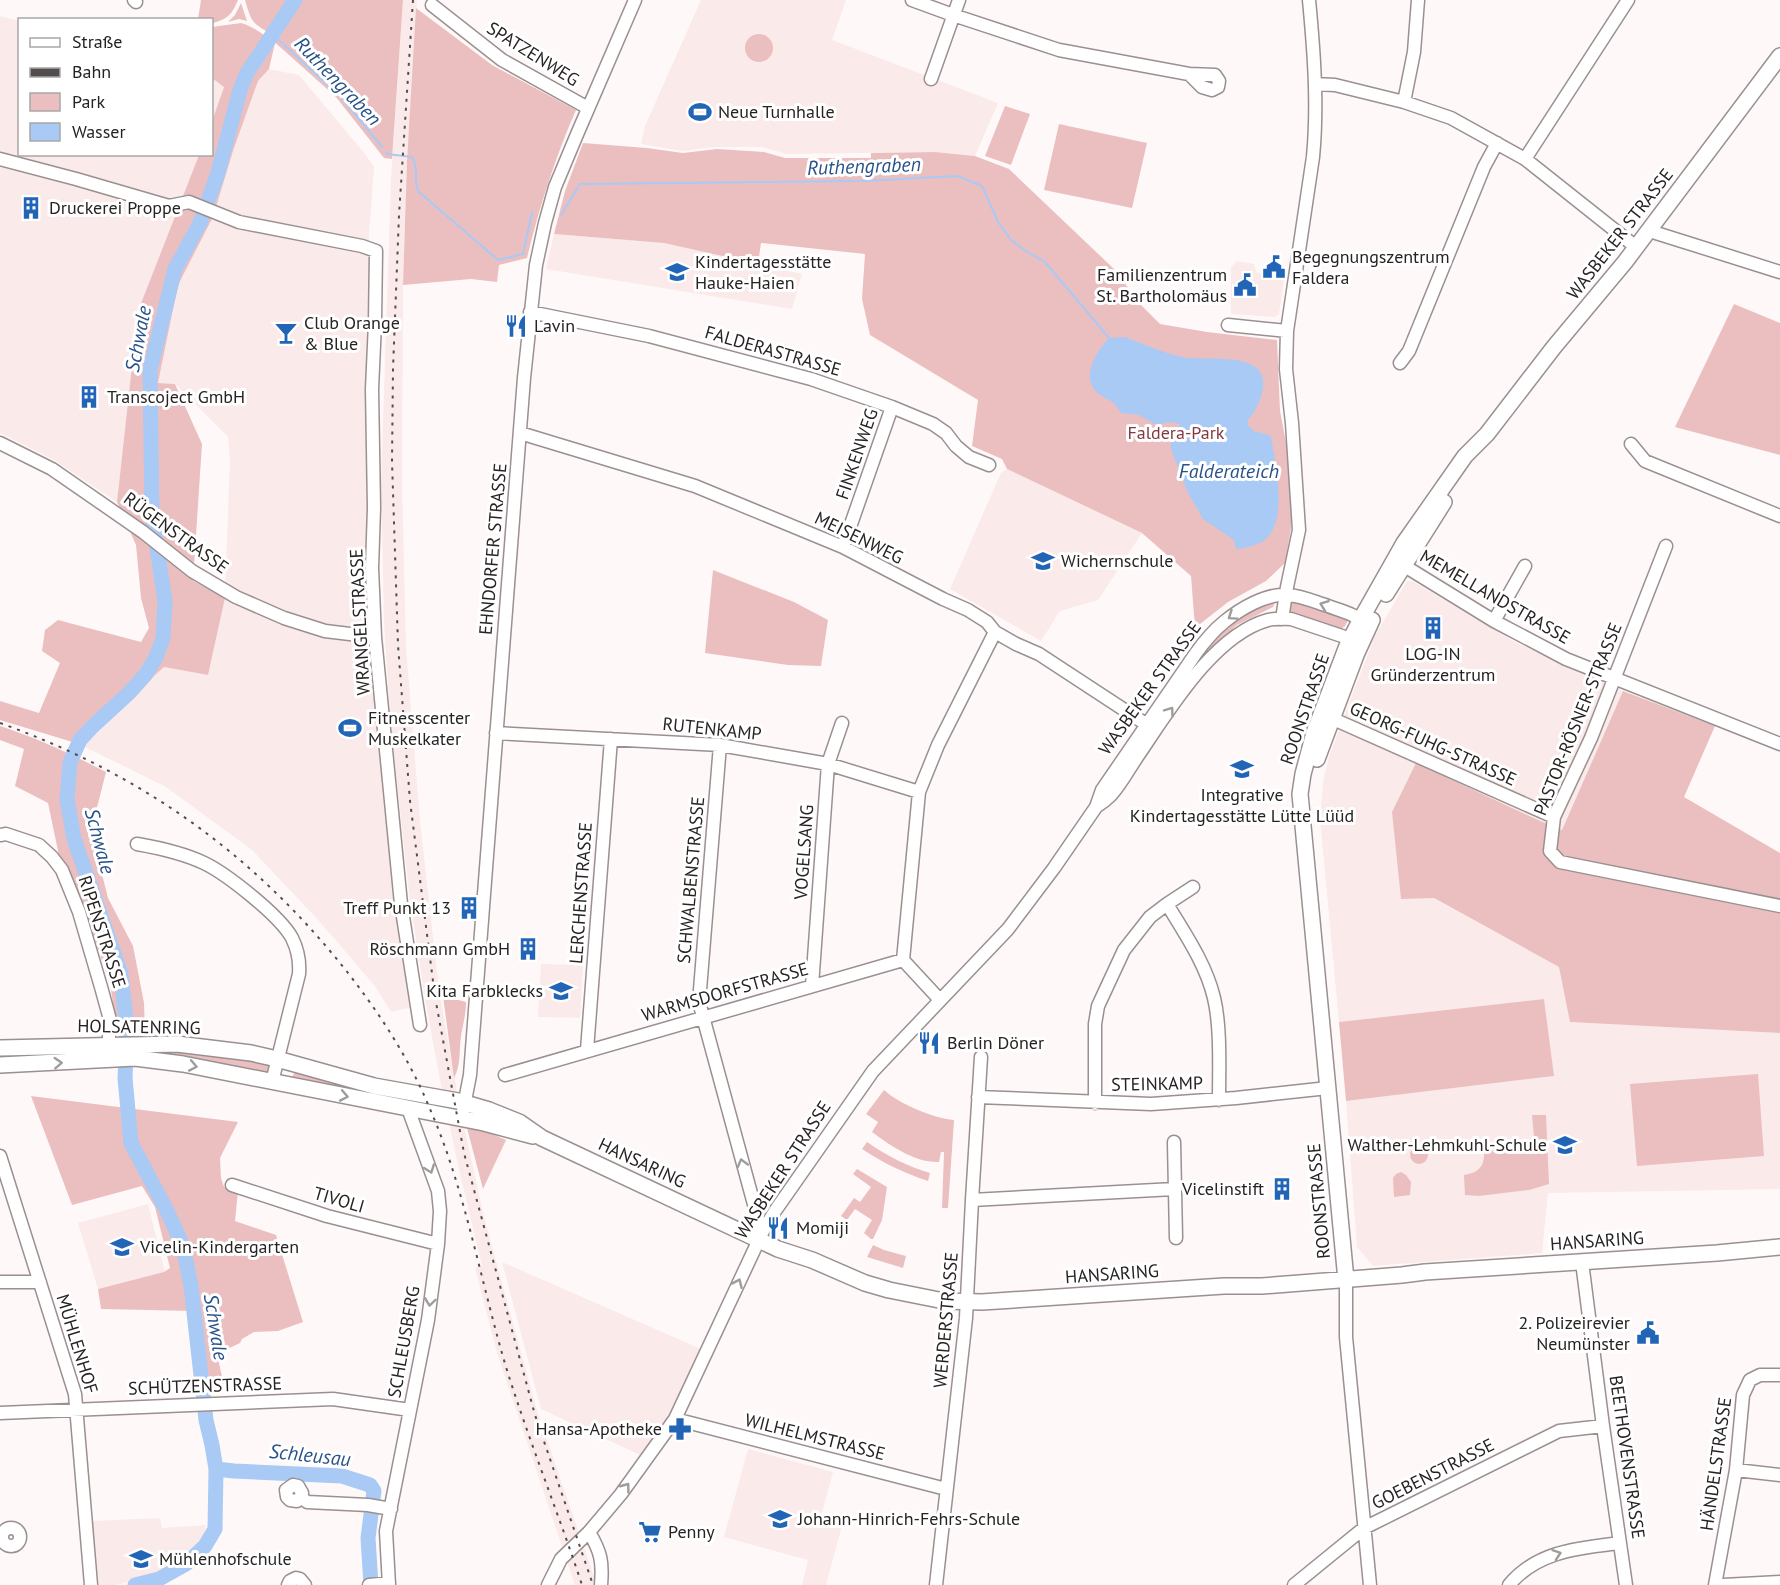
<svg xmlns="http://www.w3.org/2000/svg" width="1780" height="1585" font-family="'PT Sans',sans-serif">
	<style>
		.built { fill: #fbeaea }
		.green { fill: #ebbfc0 }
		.water { fill: #a8caf5 }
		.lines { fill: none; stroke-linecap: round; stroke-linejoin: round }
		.stream { stroke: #a8caf5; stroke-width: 2 }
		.river { stroke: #a8caf5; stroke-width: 15 }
		.minor-casing { stroke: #9a9090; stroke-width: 15 }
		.major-casing { stroke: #9a9090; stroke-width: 18 }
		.minor { stroke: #fff; stroke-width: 12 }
		.major { stroke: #fff; stroke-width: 15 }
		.rail { stroke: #534e4e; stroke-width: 2; stroke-dasharray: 3 6; stroke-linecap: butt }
		.oneway { stroke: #9e9c9c }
		.labels { text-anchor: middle; stroke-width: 6; stroke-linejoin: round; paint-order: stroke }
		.street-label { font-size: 18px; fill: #272323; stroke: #fff }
		.poi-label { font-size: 18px; fill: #272323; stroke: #fff; text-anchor: start }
		.park-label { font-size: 18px; fill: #823940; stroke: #fff }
		.water-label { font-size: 20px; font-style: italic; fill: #285288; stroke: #fff }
	</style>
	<rect width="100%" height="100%" fill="#fff8f8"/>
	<path class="built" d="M403,0h14l-10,161 -4,124 -1,199 4,163 14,175 19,168 21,118 24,109 54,197 59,171h-22l-77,-229 -23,-88 7,-2 -23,-96 -20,-95 -15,-83 -15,-100 -18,-165 -7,-103 -3,-141 10,-304z
		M701,0h145l-14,40 166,63 -23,53 -40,-4 -148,2 -25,-7h-48l-32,4 -41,-7 4,-18z
		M0,16l19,5 1,133 179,1 -61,156 -21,191 -63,-42 -54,-27z
		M269,69l30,6 66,79 9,13 -6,80 8,4 -4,317 45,438 -26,6 -16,-26 -55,-64 -68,-72 -86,-63 -87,-43 85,-77 44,8 17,-77 5,-140 -2,-21 -53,-53 -17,-1 20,-98 35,-68 20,-66 25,-70z
		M212,78l12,8 -12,35z
		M554,234l110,9 138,31 -10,35 -246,-40z
		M1237,261l17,3 2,7 10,7 18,2 -5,34 -4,3 -44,-3v-47z
		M1007,469l135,64 -44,67 -38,11 -19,30 -91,-52 51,-116z
		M1407,581h5l103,61 108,49 -61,139 -24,-10 -105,78 126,69 12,55 209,11v156l-232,4 -6,60 -169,13 -16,-19 -11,-146 207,-25 -9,-77 -205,23 -19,-203 3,-37 6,-25 17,-46 29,-75z
		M541,964l42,1 -3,53 -42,-1z
		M148,1204l17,68 -67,17 -20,-66z
		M502,1262l199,87 -30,69 -31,37 -99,-46z
		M748,1449l85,23 -12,44 22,6 -17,63h-24l6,-25 -84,-23z
		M160,1518l2,10 44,-3 -6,23 -30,22 -54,15h-17l-7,-64z"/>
	<path class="green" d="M201,0h37c-6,14 -10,19 -25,23h-1v-3l-14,-1z
		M245,0h158l-11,159 -8,-1 -48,-61 -66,-59 2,-4c-20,-10 -21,-13 -27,-34z
		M241,3l6,18 -8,-2 -11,3 7,-7z
		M416,8l76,57 84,45c-21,48 -37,98 -49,148l-28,7 -2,17 -26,-3 -68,6 4,-124z
		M241,23c14,4 22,12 34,20l-6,26 -11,12 -25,70 -20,66 -35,68 -20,98 17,1 27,60 -9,137 32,17 -17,77 -44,-8 -85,77 -79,-24v-19l39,12 21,-50 -18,-12 3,-21 13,-10 83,22 8,-14 -8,-30 -5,-53 -19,-43 21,-191 61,-156 13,-1v-33l12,-34 -12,-9v-51z
		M745 48a14 14 0 1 1 28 0a14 14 0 1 1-28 0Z
		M1005,106l25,8 -19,51 -26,-9z
		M1059,124l88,19 -15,65 -88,-18z
		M583,143l64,5 36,5 34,-4 47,3 21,6h86v-5l64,-1 40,4 34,13 104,99 28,37 19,19 47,8 70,8 3,71 12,63 -1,54 -6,35 -19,18 -38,21 -33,26 -4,-52 -49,-43 -135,-64 -5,-10 -30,-13 6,-46 -108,-65 -8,-36 3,-45 -104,-11 -3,21 -94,-21 -110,-9 11,-43z
		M1734,304l46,19v132l-105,-28z
		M713,570l81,32 34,18 -7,46 -33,-1 -83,-12z
		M1276,600l-3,7 -36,18 -28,25 -40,53 36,-57 37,-33z
		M1293,600l53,17 2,3 -3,6 -4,3 -50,-16 -3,-7 1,-4z
		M1623,691l92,35 -31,71 96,56v180l-210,-11 -11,-55 -125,-69 -33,1 -9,-87 24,-49 122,57 24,10z
		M0,726c37,12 71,28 106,46l-15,59 17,67 25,48 11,57 1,28h-28l-7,-48 -26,-72 -22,-41 -14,-67 -33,-17 9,-37 -24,-9z
		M443,996l23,6c0,12 -3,22 -5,34 -2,14 0,30 -7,42z
		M1544,999l10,77 -208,25 -7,-79z
		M147,1047l124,15 -3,12 -122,-21z
		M300,1071l97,26 -105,-20 3,-5z
		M1758,1074l6,82 -127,10 -7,-82z
		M884,1090c15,14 49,28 70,30l-6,88h-6l2,-56h-3l-2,10c-24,1 -48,-16 -67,-30l6,-10 -12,-8z
		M31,1096l207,26 -18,36 1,20 3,9 14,4 -3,30 41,14 27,87 -25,9 -24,1 -12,7 -2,4 -21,10v10l6,28h-22l-9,-80 -93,-2 -3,-20 66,-17 6,-4 -15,-61 -13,-21 -70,19z
		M1532,1115h14l3,69 -20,6 -50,6 -14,-1 -1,-20c15,-2 21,-9 20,-24l51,-3z
		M467,1128l16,2 23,10 -23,49z
		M867,1142c20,14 40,24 63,31l-2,8c-24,-8 -45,-18 -66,-32z
		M1410 1155a9 9 0 1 1 18 0a9 9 0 1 1-18 0Z
		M857,1169l30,18 -5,33 -9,19h-2l-7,-6 8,-13 -17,-11 -8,11 -6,-4 13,-18 6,4 11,-15 -18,-13z
		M1401,1172l5,3 5,7 -1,13 -16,2 -1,-19 3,-4z
		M873,1245l11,5 22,6 -3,12 -36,-11z"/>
	<path class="water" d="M1125,337c19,7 38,16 57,20 23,5 85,-8 81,30 -1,12 -8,25 -15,33v5l6,6 17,5c4,28 17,80 -4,102 -7,7 -21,10 -31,11l-2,-9 -31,-21 -16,-28 -17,-45 7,-12 3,-10 -9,-2 -15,3 -17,-10 -18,-2c-9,-15 -10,-10 -22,-19 -20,-16 -3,-42 10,-56z"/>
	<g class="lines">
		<path class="stream" d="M272,34l69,63 41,50
			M386,152l1,2 25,3c8,11 0,24 7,35l79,68 25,-6 9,-42
			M561,215l19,-31 283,-3 94,-5 25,10 16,36 13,18 13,10 21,12 64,76"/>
		<path class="river" d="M216,1469l18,2 108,5 28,9 4,6 -6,47 3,47
			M135,1585l24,-6 27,-15 19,-18 10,-17 1,-60 -4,-24 -6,-25 -15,-134 -8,-40 -16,-35 -36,-68 -6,-65 2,-48 -6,-56 -47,-135 -7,-40 3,-37 10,-22 13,-14 36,-33 17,-19 10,-17 7,-19 2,-37 -13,-86 -2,-145 25,-101 25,-46 18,-50 22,-83 7,-17 48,-73"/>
		<g class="minor-casing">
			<path id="minor" d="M134,0l2,2
				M912,0l41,15 106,35 130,24 26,1 4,6 -1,6 -6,3 -10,-3 -13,-13
				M432,5l70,55 86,48
				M931,79l28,-79
				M1315,84l20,1 69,17 47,16 74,41 111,88
				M1404,102l10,-50 4,-52
				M0,159l76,20 93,27 20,-4 50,20 123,24 14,5 -1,72 -3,66 2,119 -2,60 3,69 26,267 19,121
				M1525,159l103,-159
				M1650,229l6,4 124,39
				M530,312l119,24 162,43 81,28 41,17 13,9 10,13 13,11 20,8
				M1228,325l59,6
				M1400,363l9,-12 75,-184 13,-24
				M520,433l175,53 148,61 100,52 25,11 19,12 8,10 21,12 23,10 116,76
				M0,443l52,26 91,63 49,39 44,26 48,21 41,13 50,6
				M1631,444l14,17 135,55
				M1666,546l-75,192 -37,79 -4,34 10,11 220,44
				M843,547l49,-140
				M1398,562l96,59 72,38 214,85
				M1282,619l5,-32 12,-57 -7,-107 -6,-54 1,-38 26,-174c5,-52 1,-105 -4,-157
				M1494,621l31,-55
				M1331,718l223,99
				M496,733l224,12 108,19 91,28
				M720,745l-21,257 62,228 -2,8
				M1097,806c5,-3 10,-7 14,-11 10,-11 18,-26 26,-38 31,-45 76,-122 131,-137 7,-2 15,-1 23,-1l60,20 8,-1
				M0,835l6,-1 33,11 13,12 10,13 17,42 22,75 8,29v29
				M137,844c23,4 46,9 67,19 23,11 76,53 88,75 6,12 8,23 7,36l-27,108
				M1167,904l26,-17
				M903,960l16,-168 19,-47 57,-113
				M812,986l16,-222 14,-41
				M587,1050l24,-311
				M505,1075l398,-115 37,40
				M978,1097l173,7 85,-6 92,-10
				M1095,1103v-79l3,-18 26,-56 26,-33 17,-13c18,30 39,60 47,94 7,29 5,71 5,102
				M463,1111l7,-36 54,-697 12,-113 9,-42 10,-36 23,-55 57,-132
				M1174,1142l2,96
				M0,1156l75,238 16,191
				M232,1185l95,31 111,28
				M972,1200l202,-11
				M1582,1262l21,164 23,159
				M1346,1280v57l24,248
				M0,1282h40
				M0,1413l333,-14 77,11
				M675,1419l271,70
				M1736,1470l44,5
				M301,1497l-4,4 -7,-1 -3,-3 -1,-7 7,-5 5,1 4,7 -1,4 6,5 61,3 23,4
				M2 1537a9 9 0 1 1 18 0a9 9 0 1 1-18 0Z
				M589,1532c12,20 14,30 12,53
				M288,1585l2,-4 6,-3 4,1 5,6
				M369,1585l20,-2
				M389,1585l-3,-54 42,-211 10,-76 2,-33 -2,-20 -28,-77v-6
				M548,1585l13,-26 28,-27 32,-38 54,-75 88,-188 12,-20 98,-140 135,-142 46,-61 42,-61 6,-17 94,-137c8,-11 17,-22 28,-31 16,-13 42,-29 64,-27 14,1 27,7 40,11 13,5 29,8 37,19
				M936,1585l30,-267 6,-118 9,-143
				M1294,1585l70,-57 195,-97 44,-5
				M1509,1585c28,-34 70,-37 111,-42
				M1715,1585l21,-115 7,-75 7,-15 10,-5h20
				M1723,1585l57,-3"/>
		</g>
		<g class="major-casing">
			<path id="major" d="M1386,594l58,-92
				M1317,759l39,-104 16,-35
				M0,1048l177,-4 74,9 26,6 97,27 84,15 31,9 30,12 23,16 236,111 34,11 53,23 24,7 55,11 38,1 242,-16h38l140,-11 23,-3 292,-19 63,-6
				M0,1065l135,-7 48,6 301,59 49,13
				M1346,1280l-46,-486 3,-20 11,-41 33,-87 14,-27 43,-76 61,-87 22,-22 67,-87 71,-85 155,-206"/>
		</g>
		<use href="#minor" class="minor"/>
		<use href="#major" class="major"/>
		<path class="rail" d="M413,0l-14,215 -6,154 -1,92 6,184 12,156 25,196 29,156 71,262 58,170
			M0,723c142,51 255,132 348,250 32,41 62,87 82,136 35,80 51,174 76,258 23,74 52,145 76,218"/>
	</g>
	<defs><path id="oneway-chevron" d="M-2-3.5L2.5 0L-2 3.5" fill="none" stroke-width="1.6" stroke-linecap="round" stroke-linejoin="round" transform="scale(1.5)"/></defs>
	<g class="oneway">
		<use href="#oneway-chevron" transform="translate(1324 605) rotate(-160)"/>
		<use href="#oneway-chevron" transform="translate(1232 616) rotate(146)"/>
		<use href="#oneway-chevron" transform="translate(1170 711) rotate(-54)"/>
		<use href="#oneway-chevron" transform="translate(58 1063) rotate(-3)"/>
		<use href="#oneway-chevron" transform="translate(193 1066) rotate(11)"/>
		<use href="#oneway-chevron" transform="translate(344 1096) rotate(11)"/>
		<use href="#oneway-chevron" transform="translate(742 1163) rotate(-105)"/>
		<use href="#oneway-chevron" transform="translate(430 1169) rotate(70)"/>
		<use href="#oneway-chevron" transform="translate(738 1283) rotate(-66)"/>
		<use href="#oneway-chevron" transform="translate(430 1302) rotate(98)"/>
		<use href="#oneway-chevron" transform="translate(626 1487) rotate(-53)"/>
		<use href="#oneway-chevron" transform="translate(1557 1554) rotate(-19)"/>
	</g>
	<defs>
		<g id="stadium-bare" transform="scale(1.8)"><path d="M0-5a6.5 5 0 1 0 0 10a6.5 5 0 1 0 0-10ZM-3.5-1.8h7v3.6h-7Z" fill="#2265b6" stroke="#fff" stroke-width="2.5" paint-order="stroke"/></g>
		<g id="building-bare" transform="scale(1.8)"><path d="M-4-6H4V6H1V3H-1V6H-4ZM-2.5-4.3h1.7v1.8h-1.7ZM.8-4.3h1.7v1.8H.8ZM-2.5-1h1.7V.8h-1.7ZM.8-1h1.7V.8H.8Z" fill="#2265b6" stroke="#fff" stroke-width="2.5" paint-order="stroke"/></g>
		<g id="civic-bare" transform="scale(1.8)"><path d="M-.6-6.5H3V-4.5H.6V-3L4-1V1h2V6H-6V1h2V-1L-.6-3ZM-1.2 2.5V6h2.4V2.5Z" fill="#2265b6" stroke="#fff" stroke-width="2.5" paint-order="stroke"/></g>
		<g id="school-bare" transform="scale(1.8)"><path d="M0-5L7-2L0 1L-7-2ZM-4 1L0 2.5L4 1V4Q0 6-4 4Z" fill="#2265b6" stroke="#fff" stroke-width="2.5" paint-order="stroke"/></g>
		<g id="restaurant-bare" transform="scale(1.8)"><path d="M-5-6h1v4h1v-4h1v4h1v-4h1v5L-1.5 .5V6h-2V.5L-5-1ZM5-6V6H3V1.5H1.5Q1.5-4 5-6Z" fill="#2265b6" stroke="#fff" stroke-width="2.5" paint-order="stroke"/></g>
		<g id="bar-bare" transform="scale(1.8)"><path d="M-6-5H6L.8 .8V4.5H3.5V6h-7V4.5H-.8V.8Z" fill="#2265b6" stroke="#fff" stroke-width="2.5" paint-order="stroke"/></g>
		<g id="pharmacy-bare" transform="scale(1.8)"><path d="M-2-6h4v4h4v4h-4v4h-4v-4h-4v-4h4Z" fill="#2265b6" stroke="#fff" stroke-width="2.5" paint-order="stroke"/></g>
		<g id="supermarket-bare" transform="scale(1.8)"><path d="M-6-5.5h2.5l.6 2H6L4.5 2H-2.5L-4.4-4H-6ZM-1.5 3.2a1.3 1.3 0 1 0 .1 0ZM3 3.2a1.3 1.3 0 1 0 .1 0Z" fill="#2265b6" stroke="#fff" stroke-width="2.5" paint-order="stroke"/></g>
	</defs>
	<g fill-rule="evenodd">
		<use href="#stadium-bare" x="700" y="112"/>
		<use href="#building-bare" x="31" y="208"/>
		<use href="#civic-bare" x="1274" y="267"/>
		<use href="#school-bare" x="677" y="272"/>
		<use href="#civic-bare" x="1245" y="285"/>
		<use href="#restaurant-bare" x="516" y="326"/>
		<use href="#bar-bare" x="286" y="333"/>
		<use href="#building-bare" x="89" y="397"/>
		<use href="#school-bare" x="1043" y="561"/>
		<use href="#building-bare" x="1433" y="628"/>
		<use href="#stadium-bare" x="350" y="728"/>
		<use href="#school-bare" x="1242" y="769"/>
		<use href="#building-bare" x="469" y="908"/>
		<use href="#building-bare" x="528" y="949"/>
		<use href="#school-bare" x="561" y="991"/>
		<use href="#restaurant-bare" x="929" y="1043"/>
		<use href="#school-bare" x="1565" y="1145"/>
		<use href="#building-bare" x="1282" y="1189"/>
		<use href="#restaurant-bare" x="778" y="1228"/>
		<use href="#school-bare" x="122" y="1247"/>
		<use href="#civic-bare" x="1648" y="1333"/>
		<use href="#pharmacy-bare" x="680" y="1429"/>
		<use href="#school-bare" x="780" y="1519"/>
		<use href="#supermarket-bare" x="650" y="1532"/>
		<use href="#school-bare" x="141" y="1559"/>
	</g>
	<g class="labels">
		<g class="street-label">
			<text transform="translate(533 54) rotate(32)" y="6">SPATZENWEG</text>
			<text transform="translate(1620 234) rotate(-52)" y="6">WASBEKER STRASSE</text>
			<text transform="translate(773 351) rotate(16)" y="6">FALDERASTRASSE</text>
			<text transform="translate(857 454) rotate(-71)" y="6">FINKENWEG</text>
			<text transform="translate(176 533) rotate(36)" y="6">RÜGENSTRASSE</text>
			<text transform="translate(859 538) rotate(26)" y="6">MEISENWEG</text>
			<text transform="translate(493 549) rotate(-85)" y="6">EHNDORFER STRASSE</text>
			<text transform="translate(1495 597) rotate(30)" y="6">MEMELLANDSTRASSE</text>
			<text transform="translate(360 622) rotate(-93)" y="6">WRANGELSTRASSE</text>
			<text transform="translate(1150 688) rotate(-54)" y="6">WASBEKER STRASSE</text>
			<text transform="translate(1305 709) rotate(-71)" y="6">ROONSTRASSE</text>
			<text transform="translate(1578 719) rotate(-68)" y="6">PASTOR-RÖSNER-STRASSE</text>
			<text transform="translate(712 729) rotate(6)" y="6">RUTENKAMP</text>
			<text transform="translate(1433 744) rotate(24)" y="6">GEORG-FUHG-STRASSE</text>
			<text transform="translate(804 852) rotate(-86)" y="6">VOGELSANG</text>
			<text transform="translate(691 880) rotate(-85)" y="6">SCHWALBENSTRASSE</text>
			<text transform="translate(581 893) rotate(-86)" y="6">LERCHENSTRASSE</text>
			<text transform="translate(102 932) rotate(72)" y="6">RIPENSTRASSE</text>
			<text transform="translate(725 992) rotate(-16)" y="6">WARMSDORFSTRASSE</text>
			<text transform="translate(139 1027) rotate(1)" y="6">HOLSATENRING</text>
			<text transform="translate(1157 1084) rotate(-1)" y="6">STEINKAMP</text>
			<text transform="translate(642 1163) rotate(25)" y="6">HANSARING</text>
			<text transform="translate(783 1170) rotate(-57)" y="6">WASBEKER STRASSE</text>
			<text transform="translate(339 1200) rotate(16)" y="6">TIVOLI</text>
			<text transform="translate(1319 1201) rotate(-95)" y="6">ROONSTRASSE</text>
			<text transform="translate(1597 1241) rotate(-4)" y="6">HANSARING</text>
			<text transform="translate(1112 1274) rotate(-4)" y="6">HANSARING</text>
			<text transform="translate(946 1320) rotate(-85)" y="6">WERDERSTRASSE</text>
			<text transform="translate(404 1342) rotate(-80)" y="6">SCHLEUSBERG</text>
			<text transform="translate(77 1344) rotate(73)" y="6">MÜHLENHOF</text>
			<text transform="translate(205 1386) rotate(-2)" y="6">SCHÜTZENSTRASSE</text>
			<text transform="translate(815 1437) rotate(14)" y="6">WILHELMSTRASSE</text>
			<text transform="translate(1627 1457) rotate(82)" y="6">BEETHOVENSTRASSE</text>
			<text transform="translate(1716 1464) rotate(-82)" y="6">HÄNDELSTRASSE</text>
			<text transform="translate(1433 1474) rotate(-27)" y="6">GOEBENSTRASSE</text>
		</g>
		<g class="poi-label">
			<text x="718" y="118">Neue Turnhalle</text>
			<text x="49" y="214">Druckerei Proppe</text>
			<text x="1292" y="263">Begegnungszentrum<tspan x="1292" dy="21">Faldera</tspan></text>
			<text x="695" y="268">Kindertagesstätte<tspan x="695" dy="21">Hauke-Haien</tspan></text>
			<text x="1227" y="281" text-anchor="end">Familienzentrum<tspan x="1227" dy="21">St. Bartholomäus</tspan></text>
			<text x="304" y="329">Club Orange<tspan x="304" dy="21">&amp; Blue</tspan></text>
			<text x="534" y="332">Lavin</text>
			<text x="107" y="403">Transcoject GmbH</text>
			<text x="1061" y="567">Wichernschule</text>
			<text x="1433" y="660" text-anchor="middle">LOG-IN<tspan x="1433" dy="21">Gründerzentrum</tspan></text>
			<text x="368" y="724">Fitnesscenter<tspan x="368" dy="21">Muskelkater</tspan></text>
			<text x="1242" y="801" text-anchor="middle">Integrative<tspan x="1242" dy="21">Kindertagesstätte Lütte Lüüd</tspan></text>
			<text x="451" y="914" text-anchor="end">Treff Punkt 13</text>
			<text x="510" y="955" text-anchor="end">Röschmann GmbH</text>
			<text x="543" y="997" text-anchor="end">Kita Farbklecks</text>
			<text x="947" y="1049">Berlin Döner</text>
			<text x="1547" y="1151" text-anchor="end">Walther-Lehmkuhl-Schule</text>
			<text x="1264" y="1195" text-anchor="end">Vicelinstift</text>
			<text x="796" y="1234">Momiji</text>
			<text x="140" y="1253">Vicelin-Kindergarten</text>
			<text x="1630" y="1329" text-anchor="end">2. Polizeirevier<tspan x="1630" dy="21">Neumünster</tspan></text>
			<text x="662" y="1435" text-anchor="end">Hansa-Apotheke</text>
			<text x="798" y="1525">Johann-Hinrich-Fehrs-Schule</text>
			<text x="668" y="1538">Penny</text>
			<text x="159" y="1565">Mühlenhofschule</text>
		</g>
		<g class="park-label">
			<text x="1176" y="439">Faldera-Park</text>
		</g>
		<g class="water-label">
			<text transform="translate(338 81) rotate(46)" y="7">Ruthengraben</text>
			<text transform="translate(864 166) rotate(-2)" y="7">Ruthengraben</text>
			<text transform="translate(138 339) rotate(-79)" y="7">Schwale</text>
			<text x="1229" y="478">Falderateich</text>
			<text transform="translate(100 841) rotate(75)" y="7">Schwale</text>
			<text transform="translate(216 1327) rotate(81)" y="7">Schwale</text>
			<text transform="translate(310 1455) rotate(6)" y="7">Schleusau</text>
		</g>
	</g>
	<rect x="18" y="18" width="195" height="138" fill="#ffffff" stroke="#a9a7a7" stroke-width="1.5"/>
	<rect x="30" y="38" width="30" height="9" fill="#ffffff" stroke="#a9a7a7" stroke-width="1.5"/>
	<text x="72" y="48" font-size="18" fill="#272323">Straße</text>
	<rect x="30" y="68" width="30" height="9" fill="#534e4e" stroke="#a9a7a7" stroke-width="1.5"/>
	<text x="72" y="78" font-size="18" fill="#272323">Bahn</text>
	<rect x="30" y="93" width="30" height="18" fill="#ebbfc0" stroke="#a9a7a7" stroke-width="1.5"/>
	<text x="72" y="108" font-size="18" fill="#272323">Park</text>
	<rect x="30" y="123" width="30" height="18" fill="#a8caf5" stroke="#a9a7a7" stroke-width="1.5"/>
	<text x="72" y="138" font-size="18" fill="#272323">Wasser</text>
</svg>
